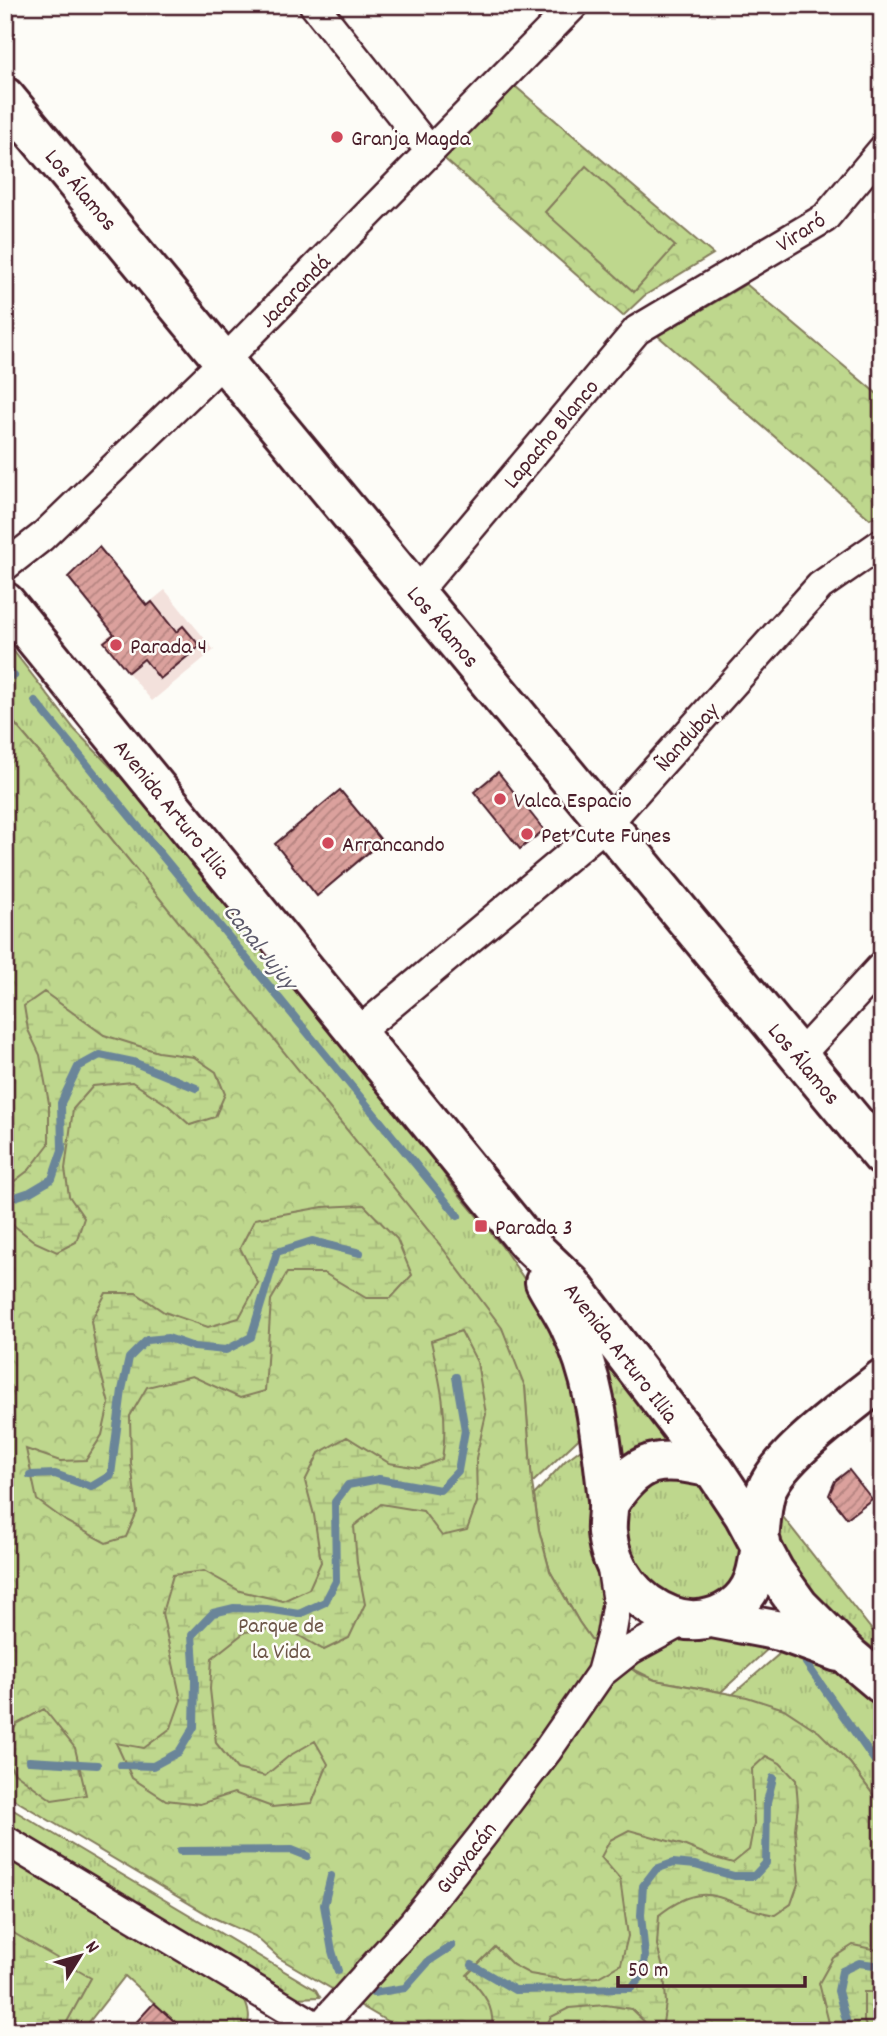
<svg xmlns="http://www.w3.org/2000/svg" width="887" height="2036" font-family="Dekko,sans-serif">
	<style>
		.built { fill: #f3e1dc }
		.grass { fill: url(#grass-tufts); stroke: #847b5c; stroke-width: 2 }
		.forest { fill: url(#forest-crowns); stroke: #847b5c; stroke-width: 2 }
		.wetland { fill: url(#wetland-marsh); stroke: #847b5c; stroke-width: 2 }
		.pitch { fill: #bed78d; stroke: #847b5c; stroke-width: 2 }
		.lines { fill: none; stroke-linecap: round; stroke-linejoin: round }
		.stream { stroke: #6b8599; stroke-width: 8 }
		.building { fill: url(#building-hatch); stroke: #4a1f2b; stroke-width: 2 }
		.street-casing { stroke: #4a1f2b; stroke-width: 33 }
		.secondary-casing { stroke: #4a1f2b; stroke-width: 44 }
		.street { stroke: #fdfcf7; stroke-width: 28 }
		.secondary { stroke: #fdfcf7; stroke-width: 38 }
		.poi-dot { fill: #d1495b; stroke: #fdfcf7; stroke-width: 2.5 }
		.labels { text-anchor: middle; stroke-width: 5; stroke-linejoin: round; paint-order: stroke }
		.poi-label { font-size: 23px; fill: #4a1f2b; stroke: #fdfcf7; text-anchor: start }
		.street-label { font-size: 23px; fill: #4a1f2b; stroke: #fdfcf7 }
		.park-label { font-size: 23px; fill: #6d5648; stroke: #fdfcf7 }
		.water-label { font-size: 24px; font-style: italic; fill: #5d5a6b; stroke: #fdfcf7 }
	</style>
	<defs>
		<pattern id="grass-tufts" width="24" height="20" patternUnits="userSpaceOnUse" patternTransform="scale(1.75)"><rect width="24" height="20" fill="#bed78d"/><path d="M3 7l-1-3M5 7V3M7 7l1-3M15 17l-1-3M17 17v-4M19 17l1-3" fill="none" stroke="#a5b87a"/></pattern>
		<pattern id="forest-crowns" width="20" height="18" patternUnits="userSpaceOnUse" patternTransform="scale(1.75)"><rect width="20" height="18" fill="#bed78d"/><path d="M2 6a3 3 0 1 1 6 0M12 15a3 3 0 1 1 6 0" fill="none" stroke="#a5b87a"/></pattern>
		<pattern id="wetland-marsh" width="20" height="14" patternUnits="userSpaceOnUse" patternTransform="scale(1.75)"><rect width="20" height="14" fill="#bed78d"/><path d="M1 5h8M5 5V1M11 12h8M15 12V8" fill="none" stroke="#a5b87a"/></pattern>
		<pattern id="building-hatch" width="6" height="6" patternUnits="userSpaceOnUse" patternTransform="scale(1.75)"><rect width="6" height="6" fill="#dba19d"/><path d="M-1 1l2-2M0 6l6-6M5 7l2-2" fill="none" stroke="#b48380"/></pattern>
	</defs>
	<rect width="100%" height="100%" fill="#fdfcf7"/>
	<filter id="ink" filterUnits="userSpaceOnUse"><feTurbulence type="fractalNoise" baseFrequency=".0143" numOctaves="2"/><feDisplacementMap in="SourceGraphic" scale="14" xChannelSelector="R" yChannelSelector="G"/><feConvolveMatrix kernelMatrix="1 2 1 2 8 2 1 2 1" color-interpolation-filters="sRGB"/></filter>
	<g filter="url(#ink)">
		<path class="built" d="M165,590l49,60 -62,51 -50,-60z"/>
		<path class="grass" d="M5,640l70,90 63,65 249,297 66,95 48,58 37,54 21,34 31,95 -58,55 -7,-96 -419,-555 -101,-120z
			M576,1310l101,131 -60,22z
			M593,1440l14,153 -8,52 -8,-6 -12,-17 -29,-51 -11,-41 -5,-35 31,-34z
			M657,1477l33,3 16,8 35,52 1,19 -11,30 -23,13 -33,-2 -17,-9 -24,-26 -13,-34 7,-35z
			M776,1508l106,135v12c-50,-39 -102,-77 -106,-147z
			M732,1636l37,12 -48,44 -66,-12 -28,-14 50,-26z
			M784,1644l42,15 56,46v102l-32,-44 -117,-69 45,-39z
			M5,1805l311,185 4,7 -25,1 -290,-167z
			M5,1853l239,146c5,11 7,19 2,32h-61l-60,-55 -43,55h-77z"/>
		<path class="forest" d="M509,81l204,173 -69,42 -21,20 -184,-162z
			M746,284l136,114v114l-12,7 -212,-183z
			M5,712l101,120 335,414 61,82 23,59 7,96 7,47 11,41 29,51 12,17 45,33 19,8 92,17 37,12 35,23 31,31 32,44v224h-478l-125,-73 -24,-22 -43,-19 -207,-123z"/>
		<path class="wetland" d="M44,992l60,43 54,17 36,5 22,15 9,22 -10,23 -25,8 -21,-19 -37,-24 -39,4 -20,23 -8,60 4,27 15,22 -8,24 -19,10 -22,-10 -23,-18v-41l17,-13 20,-26v-41l-9,-48 -12,-25 -4,-24z
			M364,1205l33,34 15,36 -21,23h-25l-42,-25h-37l-16,27 -6,91 -25,7 -48,-22 -45,11 -17,29 1,47 6,49 -11,25 -20,6 -39,-21 -30,-22 -11,-51 34,12 26,-1 16,-25 7,-31 -12,-46 -6,-37 15,-28h30l28,19 44,15 31,-9 19,-35 -18,-35 15,-29 68,-12z
			M461,1331l16,31 9,52 -10,44 1,44 -10,28 -25,6 -19,-25 -42,-7 -27,22 3,37 8,41 -16,34 -25,12 -40,-23 -39,5 -33,26 -2,31 6,54 21,26 28,7 24,-20 26,-15 13,23 -16,39 -40,4 -38,-14 -34,11 -34,-4 -34,-22 -16,-35 28,5 27,-20 10,-28 -19,-87 11,-38 31,-4 36,20 43,10 26,-12 12,-27 -7,-47 -9,-34 14,-28 28,-16 42,26 30,5 23,-9c7,-41 -2,-78 -11,-118z
			M44,1709l31,39 11,47 -34,5 -37,-27 -10,-15v-15l12,-19z
			M766,1756l14,7 16,17 2,25 -3,24 4,52 -8,23 -16,11c-52,-8 -64,-41 -116,0l-2,30 7,27 2,31 -3,20 -12,5 -20,-19 -25,-4 -37,3 -18,9 -8,14h-51c3,-26 -9,-38 -25,-56l28,-28 18,18 17,9 35,6 33,-3 23,-13 7,-28 -8,-57 -19,-22 9,-17 19,-10 54,15 32,13 18,5 16,-13 5,-26 -2,-55z
			M5,1928l86,50 -29,53h-57z
			M853,1945l29,6v41h-18v29l4,10h-37l-12,-48 14,-25z"/>
		<path class="pitch" d="M586,166l89,80 -41,46 -89,-80z"/>
		<g class="lines">
			<path class="stream" d="M5,665l9,11
				M35,701l423,515
				M9,1199l21,-7 22,-13 10,-29 -1,-47 17,-36 22,-12 33,7 63,26
				M30,1475l25,-1 36,13 20,-12 11,-85 7,-32 18,-18 21,-2 26,9 32,3 25,-13 26,-85 35,-11 48,12
				M806,1663l76,108
				M29,1761l68,4
				M121,1765l32,1 26,-14 15,-25 1,-47 -3,-45 21,-22 21,-5 33,1 32,5 26,-12 11,-21 -1,-79 13,-17 31,-6 61,11 18,-19 7,-41 -9,-53
				M180,1851l112,-1 15,6
				M331,1876l-7,29 8,46 6,20
				M472,1965l43,25 116,-2 12,-13 2,-19 -4,-41 2,-29 13,-17 17,-6 22,2 39,11h20l12,-13 1,-61 6,-24
				M373,1993l32,-5 24,-27 23,-15
				M849,2031l-11,-40 4,-20 17,-8 23,3"/>
		</g>
		<path class="building" d="M99,547l48,59 5,-4 24,30 7,-6 17,20 -40,33 -16,-20 -16,13 -24,-30 10,-8 -46,-57z
			M498,772l46,58 -24,19 -46,-57z
			M340,790l42,51 -65,55 -42,-52z
			M849,1470l23,29 -25,19 -18,-23 6,-14z
			M154,2003l31,28h-57z"/>
		<g class="lines">
			<g class="street-casing">
				<path id="street" d="M314,5l116,146
					M5,566l37,-29 182,-176 350,-356
					M416,593l221,-263 188,-112 57,-68
					M357,1033l250,-209 213,-238 62,-43
					M799,1056l83,-90
					M601,1673l10,-37 6,-34 -6,-39
					M5,1840l319,191
					M316,2031l97,-108 69,-87 65,-85 54,-78 29,-23 53,-29"/>
			</g>
			<g class="secondary-casing">
				<path id="secondary" d="M5,97l877,1059
					M5,602l522,640 44,42 143,186 30,45 30,56 25,35 51,51 32,27
					M545,1282c7,14 17,27 24,42 11,23 20,50 25,76 7,33 10,66 14,100 1,11 -2,21 -1,32 3,38 29,71 64,84 20,8 44,4 61,-8 23,-16 26,-39 29,-65
					M608,1505c31,-49 51,-49 104,-37
					M759,1540c2,-16 2,-34 7,-49 13,-36 85,-86 116,-112
					M712,1618l68,13 58,21"/>
			</g>
			<use href="#street" class="street"/>
			<use href="#secondary" class="secondary"/>
		</g>
	</g>
	<g class="poi-dot">
		<circle cx="337" cy="137" r="7"/>
		<circle cx="116" cy="645" r="7"/>
		<circle cx="500" cy="799" r="7"/>
		<circle cx="527" cy="834" r="7"/>
		<circle cx="328" cy="843" r="7"/>
		<rect x="474" y="1219" width="14" height="14" rx="3.5"/>
	</g>
	<g class="labels">
		<g class="poi-label">
			<text x="351" y="145">Granja Magda</text>
			<text x="130" y="653">Parada 4</text>
			<text x="514" y="807">Valca Espacio</text>
			<text x="541" y="842">Pet Cute Funes</text>
			<text x="342" y="851">Arrancando</text>
			<text x="495" y="1234">Parada 3</text>
		</g>
		<g class="street-label">
			<text transform="translate(82 189) rotate(50)" y="8">Los Álamos</text>
			<text transform="translate(800 231) rotate(-33)" y="8">Viraró</text>
			<text transform="translate(294 290) rotate(-46)" y="8">Jacarandá</text>
			<text transform="translate(550 433) rotate(-50)" y="8">Lapacho Blanco</text>
			<text transform="translate(444 626) rotate(50)" y="8">Los Álamos</text>
			<text transform="translate(686 736) rotate(-48)" y="8">Ñandubay</text>
			<text transform="translate(173 808) rotate(51)" y="8">Avenida Arturo Illia</text>
			<text transform="translate(805 1063) rotate(50)" y="8">Los Álamos</text>
			<text transform="translate(622 1352) rotate(52)" y="8">Avenida Arturo Illia</text>
			<text transform="translate(465 1857) rotate(-52)" y="8">Guayacán</text>
		</g>
		<g class="park-label">
			<text x="281" y="1632">Parque de<tspan x="281" dy="26">la Vida</tspan></text>
		</g>
		<g class="water-label">
			<text transform="translate(261 946) rotate(51)" y="8">Canal Jujuy</text>
		</g>
	</g>
	<rect width="887" height="2036" fill="none" stroke="#fdfcf7" stroke-width="28"/>
	<rect x="14" y="14" width="859" height="2008" fill="none" stroke="#4a1f2b" stroke-width="2.5" filter="url(#ink)"/>
	<g transform="translate(80 1956) rotate(53)" stroke="#fdfcf7" stroke-width="5" paint-order="stroke">
	<path d="M0-5L12 26L0 18L-12 26Z" fill="#4a1f2b"/>
	<text y="-10" font-size="19" font-weight="bold" text-anchor="middle" fill="#4a1f2b">N</text>
	</g>
	<path d="M618 1976v10h187v-10" fill="none" stroke="#4a1f2b" stroke-width="3.5"/>
	<text x="628" y="1976" font-size="21" fill="#4a1f2b" stroke="#fdfcf7" stroke-width="5" paint-order="stroke">50 m</text>
</svg>
